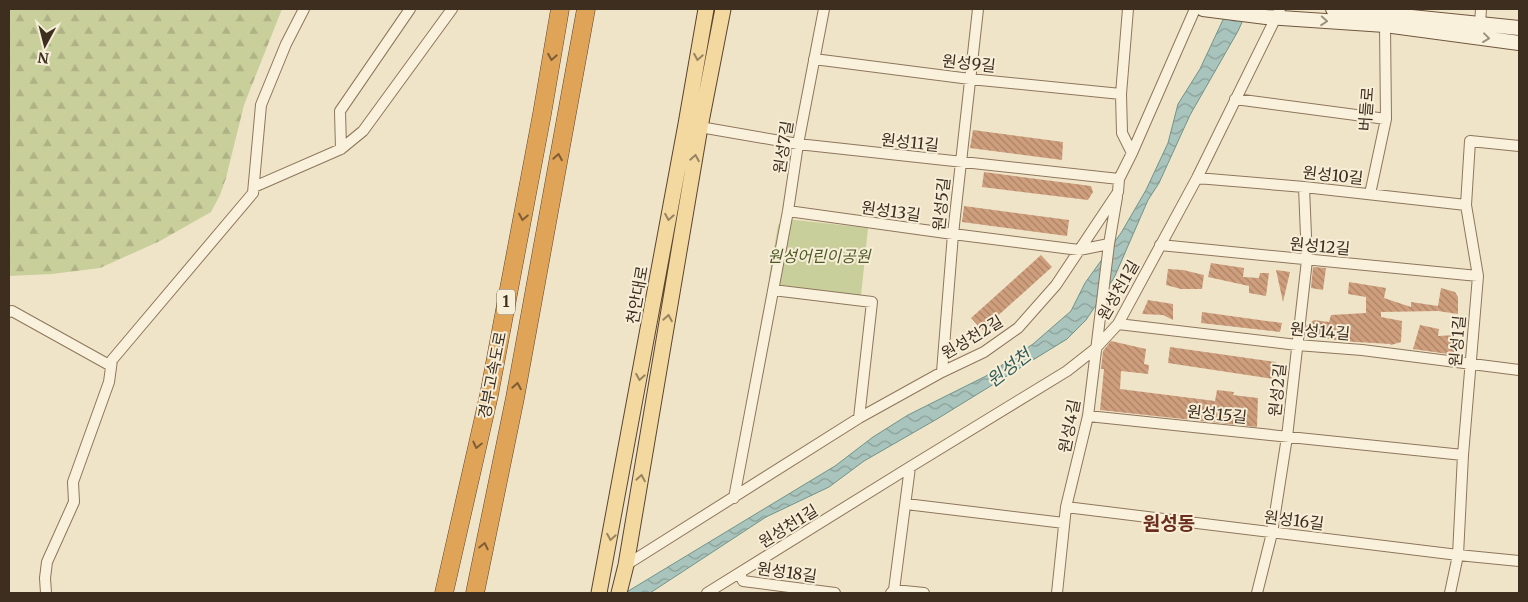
<svg xmlns="http://www.w3.org/2000/svg" width="1528" height="602" font-family="Merriweather,'Noto Sans KR',serif">
	<style>
		.green { fill: #c9cf9b }
		.forest { fill: url(#forest-firs) }
		.water { fill: url(#water-waves); stroke: #6f938a }
		.building { fill: url(#building-back-hatch) }
		.lines { fill: none; stroke-linecap: round; stroke-linejoin: round }
		.street-casing { stroke: #8d765c; stroke-width: 12 }
		.secondary-casing { stroke: #6f573f; stroke-width: 16 }
		.primary-casing { stroke: #5b4430; stroke-width: 17 }
		.highway-casing { stroke: #5b4430; stroke-width: 19 }
		.street { stroke: #faf1dc; stroke-width: 10 }
		.secondary { stroke: #faf1dc; stroke-width: 14 }
		.primary { stroke: #f3d9a0; stroke-width: 15 }
		.highway { stroke: #e0a458; stroke-width: 18 }
		.oneway { stroke: #9c907e }
		.oneway2 { stroke: #7e5d36 }
		.oneway3 { stroke: #988460 }
		.labels { text-anchor: middle; stroke-width: 4; stroke-linejoin: round; paint-order: stroke }
		.shield { fill: #f7eed8; stroke: #756857; stroke-width: 1 }
		.shield-label { font-size: 15px; font-weight: bold; fill: #3d2e20 }
		.street-label { font-size: 16px; fill: #3d2e20; stroke: #f7eed8 }
		.park-label { font-size: 16px; font-style: italic; fill: #4d5a26; stroke: #f7eed8 }
		.water-label { font-size: 18px; font-style: italic; fill: #2f5d5a; stroke: #f7eed8 }
		.quarter-label { font-size: 19px; font-weight: bold; fill: #6b2e1e; stroke: #f7eed8 }
	</style>
	<defs>
		<pattern id="forest-firs" width="22" height="20" patternUnits="userSpaceOnUse" patternTransform="scale(1.25)"><rect width="22" height="20" fill="#c9cf9b"/><path d="M5 1l3.5 6h-7zM16 11l3.5 6h-7z" fill="#aeb285"/></pattern>
		<pattern id="water-waves" width="16" height="10" patternUnits="userSpaceOnUse" patternTransform="scale(1.25)"><rect width="16" height="10" fill="#a9c4bc"/><path d="M0 5q4-4 8 0t8 0" fill="none" stroke="#8ba098"/></pattern>
		<pattern id="building-back-hatch" width="6" height="6" patternUnits="userSpaceOnUse" patternTransform="scale(1.25)"><rect width="6" height="6" fill="#cf9f7d"/><path d="M-1 5l2 2M0 0l6 6M5-1l2 2" fill="none" stroke="#a98266"/></pattern>
	</defs>
	<rect width="100%" height="100%" fill="#f0e4c8"/>
	<path class="green" d="M787,219l81,9 -7,68 -87,-12 -5,-6 9,-53z"/>
	<path class="forest" d="M9,9h273l-38,96 -18,73 -6,17 -9,17 -51,29 -60,27 -48,6 -43,2z"/>
	<path class="water" d="M1228,9h20l-10,22 -48,84 -31,68 -11,17 -34,78 -28,42 -19,19 -130,80 -73,42 -35,26 -63,30 -116,76h-25l210,-127 38,-29 35,-22 78,-39 47,-32 38,-33 14,-28 36,-50 25,-43 22,-47 10,-39 22,-35z"/>
	<path class="building" d="M973,130l90,12 -1,18 -92,-12z
		M984,172l107,14 2,6 -5,8 -106,-13z
		M964,206l105,14 -2,16 -105,-14z
		M1041,255l11,12 -70,63 -11,-12z
		M1211,263l33,5 -1,9 16,1 1,-5h9l-3,23 -17,-3v-7l-41,-9z
		M1313,267l13,1 -3,22 -12,-2z
		M1168,269l15,1 21,5 -2,14h-21l-15,-4z
		M1276,270l14,2 -7,30z
		M1349,282l37,6 -2,10 27,9v-5l27,4 3,-18 14,4 3,5v17l-20,-3 -57,1v5l21,4 -1,21 -10,3 -1,-1 -50,-3 -34,-7v-8l8,-6 15,2 2,-7 35,-2v-16l-18,-3z
		M1148,300l25,4v16l-10,-5 -21,-1z
		M1202,312l80,11 -2,9 -79,-9z
		M1420,325l19,4 -1,7 17,-1v20l-42,-6z
		M1111,341l35,8 -2,15 5,1 -1,9 -27,-3 -1,18 95,12 2,-11 17,2 -1,3 25,3 -1,29 -157,-17 4,-41h-3l2,-18z
		M1170,347l106,15 -3,17 -105,-16z"/>
	<g class="lines">
		<g class="street-casing">
			<path id="street" d="M1128,9l-7,85 1,39 10,20
				M1480,24l1,-15
				M814,59l156,20 151,15
				M1235,99l151,20
				M700,127l98,17 321,35
				M341,149l-1,-38 70,-102
				M1197,178l107,9 162,18
				M254,187l87,-38 22,-18 89,-122
				M1370,194l16,-75 -1,-94
				M788,211l165,23 126,16 30,-6
				M1160,245l318,31
				M773,290l99,12 -13,116
				M9,312l3,-1 99,55
				M1118,324l179,21 65,5 157,20
				M942,372l11,-138 25,-225
				M1088,416l375,39
				M734,498l54,-287 10,-67 26,-135
				M906,504l158,19
				M1066,507l392,48 61,6
				M626,565l233,-147 83,-46 42,-20 34,-24 38,-43 62,-93 1,-13 13,-26 63,-144
				M740,574l3,7 92,12
				M894,590l16,-123
				M46,593l-1,-15 2,-16 27,-60 -1,-20 36,-100 3,-22 141,-167 8,-88 25,-61 18,-35
				M707,593l203,-126 157,-96 28,-22 23,-25 79,-146 83,-169
				M891,593l3,-3 30,3
				M1057,593l9,-86 22,-91 21,-172 8,-47
				M1257,593l15,-60 15,-96 20,-177 -3,-73
				M1450,593l8,-38 5,-100 15,-179 -12,-71 4,-64 49,5"/>
		</g>
		<g class="secondary-casing">
			<path id="secondary" d="M1203,9l63,8 119,8 134,18
				M1333,9l186,19"/>
		</g>
		<g class="primary-casing">
			<path id="primary" d="M599,593l87,-469 20,-115
				M619,593l7,-28 74,-438 23,-118"/>
		</g>
		<g class="highway-casing">
			<path id="highway" d="M444,593l45,-198 53,-281 18,-105
				M475,593l40,-195 71,-389"/>
		</g>
		<use href="#street" class="street"/>
		<use href="#secondary" class="secondary"/>
		<use href="#primary" class="primary"/>
		<use href="#highway" class="highway"/>
	</g>
	<defs><path id="oneway-chevron" d="M-2-3.5L2.5 0L-2 3.5" fill="none" stroke-width="1.6" stroke-linecap="round" stroke-linejoin="round" transform="scale(1.25)"/></defs>
	<g class="oneway">
		<use href="#oneway-chevron" transform="translate(1324 21) rotate(4)"/>
		<use href="#oneway-chevron" transform="translate(1486 38) rotate(7)"/>
	</g>
	<g class="oneway2">
		<use href="#oneway-chevron" transform="translate(552 57) rotate(100)"/>
		<use href="#oneway-chevron" transform="translate(558 157) rotate(-80)"/>
		<use href="#oneway-chevron" transform="translate(523 217) rotate(101)"/>
		<use href="#oneway-chevron" transform="translate(517 386) rotate(-80)"/>
		<use href="#oneway-chevron" transform="translate(477 445) rotate(103)"/>
		<use href="#oneway-chevron" transform="translate(484 546) rotate(-78)"/>
	</g>
	<g class="oneway3">
		<use href="#oneway-chevron" transform="translate(698 57) rotate(100)"/>
		<use href="#oneway-chevron" transform="translate(695 158) rotate(-80)"/>
		<use href="#oneway-chevron" transform="translate(669 217) rotate(100)"/>
		<use href="#oneway-chevron" transform="translate(668 318) rotate(-80)"/>
		<use href="#oneway-chevron" transform="translate(640 377) rotate(100)"/>
		<use href="#oneway-chevron" transform="translate(641 478) rotate(-80)"/>
		<use href="#oneway-chevron" transform="translate(611 537) rotate(100)"/>
	</g>
	<g class="labels">
		<rect class="shield" x="497" y="289.5" width="18" height="25" rx="4"/>
		<g class="shield-label">
			<text x="506" y="307">1</text>
		</g>
		<g class="street-label">
			<text transform="translate(969 63) rotate(6)" y="6">원성9길</text>
			<text transform="translate(1366 109) rotate(-86)" y="6">버들로</text>
			<text transform="translate(910 142) rotate(6)" y="6">원성11길</text>
			<text transform="translate(783 147) rotate(-81)" y="6">원성7길</text>
			<text transform="translate(1333 175) rotate(6)" y="6">원성10길</text>
			<text transform="translate(941 204) rotate(-84)" y="6">원성5길</text>
			<text transform="translate(891 211) rotate(8)" y="6">원성13길</text>
			<text transform="translate(1320 246) rotate(5)" y="6">원성12길</text>
			<text transform="translate(1118 290) rotate(-60)" y="6">원성천1길</text>
			<text transform="translate(637 295) rotate(-80)" y="6">천안대로</text>
			<text transform="translate(1320 331) rotate(5)" y="6">원성14길</text>
			<text transform="translate(972 337) rotate(-31)" y="6">원성천2길</text>
			<text transform="translate(1457 341) rotate(-85)" y="6">원성1길</text>
			<text transform="translate(492 375) rotate(-79)" y="6">경부고속도로</text>
			<text transform="translate(1277 390) rotate(-84)" y="6">원성2길</text>
			<text transform="translate(1217 414) rotate(6)" y="6">원성15길</text>
			<text transform="translate(1069 426) rotate(-79)" y="6">원성4길</text>
			<text transform="translate(1294 520) rotate(7)" y="6">원성16길</text>
			<text transform="translate(788 526) rotate(-32)" y="6">원성천1길</text>
			<text transform="translate(787 572) rotate(8)" y="6">원성18길</text>
		</g>
		<g class="park-label">
			<text x="819" y="262">원성어린이공원</text>
		</g>
		<g class="water-label">
			<text transform="translate(1009 368) rotate(-38)" y="6">원성천</text>
		</g>
		<g class="quarter-label">
			<text x="1169" y="530">원성동</text>
		</g>
	</g>
	<rect width="1528" height="602" fill="none" stroke="#3d2e20" stroke-width="20"/>
	<g transform="translate(45 45) rotate(187)" stroke="#f7eed8" stroke-width="4" paint-order="stroke">
	<path d="M0-4L9 19L0 12L-9 19Z" fill="#3d2e20"/>
	<text y="-8" font-size="14" font-weight="bold" text-anchor="middle" fill="#3d2e20">N</text>
	</g>
</svg>
